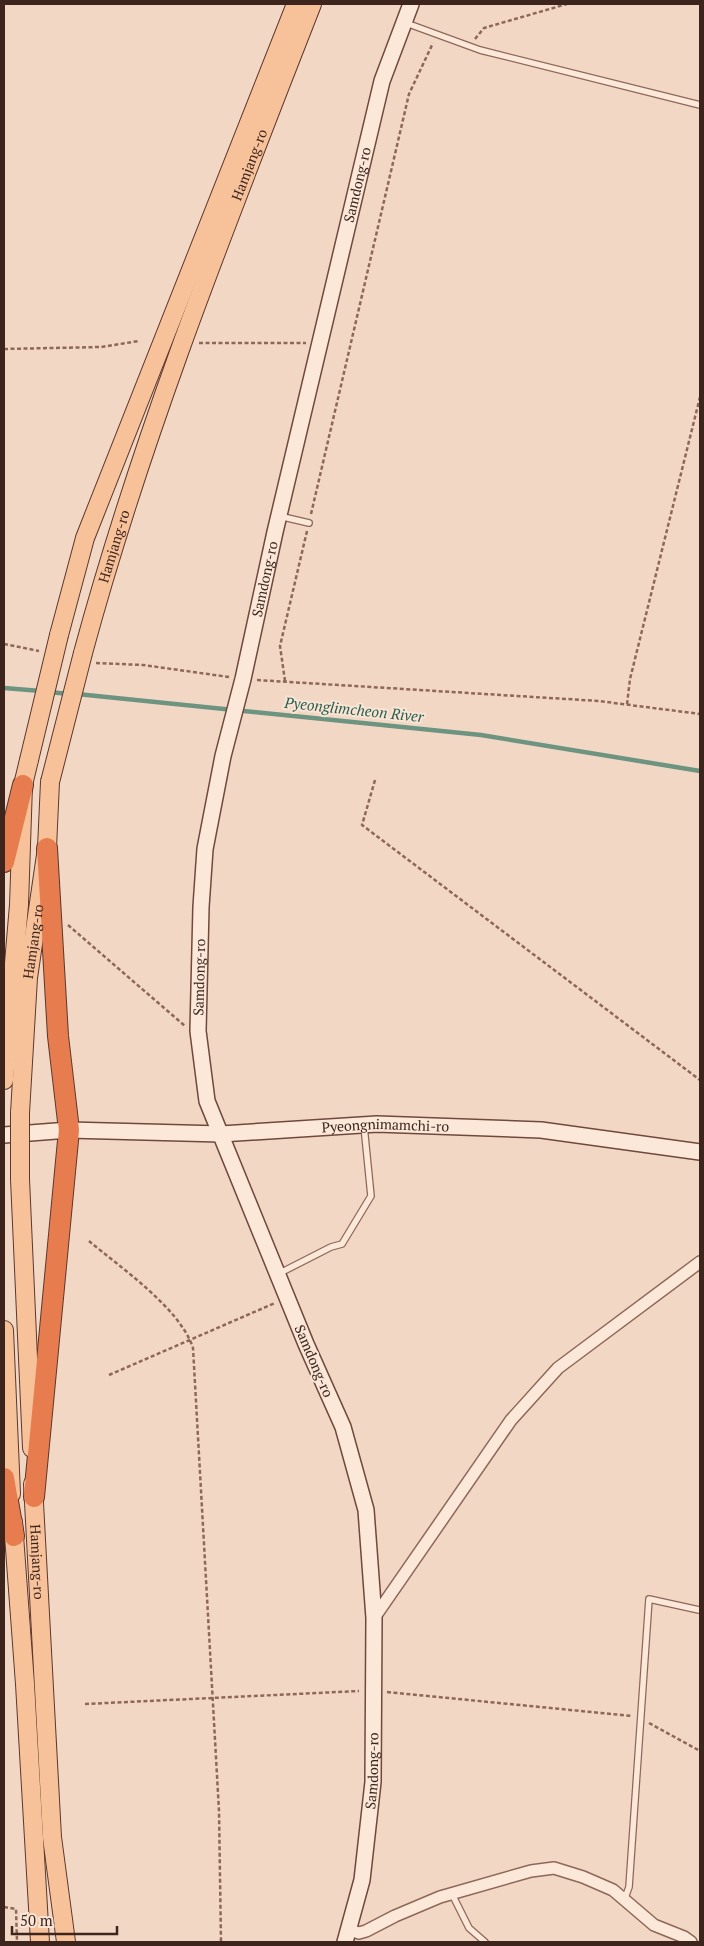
<svg xmlns="http://www.w3.org/2000/svg" width="704" height="1946" font-family="'PT Serif',serif">
	<style>
		.lines { fill: none; stroke-linecap: round; stroke-linejoin: round }
		.stream { stroke: #6c9480; stroke-width: 4.5 }
		.lane-casing { stroke: #8e6759; stroke-width: 8 }
		.street-casing { stroke: #8e6759; stroke-width: 14 }
		.secondary-casing { stroke: #70493c; stroke-width: 18 }
		.primary-casing { stroke: #5c372d; stroke-width: 20 }
		.highway-casing { stroke: #5c372d; stroke-width: 22 }
		.path { stroke: #8e6759; stroke-width: 2.5; stroke-dasharray: 4 2.5; stroke-linecap: butt }
		.lane { stroke: #fbe8d8; stroke-width: 5.5 }
		.street { stroke: #fbe8d8; stroke-width: 11 }
		.secondary { stroke: #fbe8d8; stroke-width: 15 }
		.primary { stroke: #f7c29a; stroke-width: 18 }
		.highway { stroke: #e77d4f; stroke-width: 20 }
		.primary-bridge-casing { stroke: #5c372d; stroke-width: 20; stroke-linecap: butt }
		.primary-bridge { stroke: #f7c29a; stroke-width: 18 }
		.labels { text-anchor: middle; stroke-width: 4; stroke-linejoin: round; paint-order: stroke }
		.street-label { font-size: 14px; fill: #3d251e; stroke: #f8e5d5 }
		.water-label { font-size: 15px; font-style: italic; fill: #2c5e4e; stroke: #f8e5d5 }
	</style>
	<rect width="100%" height="100%" fill="#f2d8c4"/>
	<g class="lines">
		<path class="stream" d="M4,688l37,3
			M49,692l20,2
			M77,694l404,41 219,36"/>
		<g class="lane-casing">
			<path id="lane" d="M406,23l74,27 220,55
				M279,516l30,7
				M278,1274l53,-27 11,-3 29,-48 -7,-70
				M452,1894l17,34 16,14
				M625,1898l4,-11 20,-288 50,11"/>
		</g>
		<g class="street-casing">
			<path id="street" d="M374,1618l137,-198 47,-52 142,-106
				M349,1930l10,3 7,-2 29,-15 45,-19 91,-26 23,-3 29,9 30,13 41,35 30,12 7,5"/>
		</g>
		<g class="secondary-casing">
			<g id="secondary">
				<path id="s1" d="M4,1135l65,-5 152,4 156,-10 164,6 159,22"/>
				<path id="s2" d="M345,1942l17,-62 11,-98 1,-164 -8,-108 -23,-83 -37,-83 -99,-243 -9,-70 3,-124 4,-58 18,-93 20,-77 32,-147 107,-451 29,-77"/>
			</g>
		</g>
		<g class="primary-casing">
			<g id="primary">
				<path d="M59,635l26,-97 211,-534"/>
				<path id="s3" d="M83,653c60,-222 146,-436 229,-649"/>
				<path d="M4,1080l15,-175 4,-120 6,-25"/>
				<path id="s4" d="M20,1113l8,-135 19,-130 3,-66"/>
				<path d="M20,1179l12,269"/>
				<path d="M4,1330l7,164"/>
				<path id="s5" d="M33,1484l19,353 14,105"/>
				<path d="M13,1522l12,162 15,258"/>
			</g>
		</g>
		<g class="highway-casing">
			<path id="highway" d="M4,862l19,-77
				M4,1478l10,58
				M34,1497l35,-367 -11,-94 -11,-188"/>
		</g>
		<path class="path" d="M475,39l9,-11 83,-24
			M199,343h107
			M4,349l97,-2 38,-6
			M311,514l98,-420 24,-51
			M4,644l35,7
			M96,663l47,2 86,12
			M257,680l342,21 101,13
			M285,681l-5,-35 27,-115
			M627,704l3,-25 70,-282
			M375,780l-13,45 338,255
			M68,925l117,101
			M89,1241c32,27 91,67 104,107l26,463 2,131
			M109,1375l166,-72
			M387,1692l245,24
			M85,1704l274,-13
			M649,1723l51,28
			M4,1907l12,2 1,33"/>
		<use href="#lane" class="lane"/>
		<use href="#street" class="street"/>
		<use href="#secondary" class="secondary"/>
		<use href="#primary" class="primary"/>
		<use href="#highway" class="highway"/>
		<g class="primary-bridge-casing">
			<path id="primary-bridge" d="M29,760l30,-125
				M50,782l33,-129
				M20,1179v-66"/>
		</g>
		<use href="#primary-bridge" class="primary-bridge"/>
	</g>
	<g class="labels">
		<g class="street-label">
			<text dy="5" stroke="none"><textPath href="#s3" startOffset="516">Hamjang-ro</textPath></text>
			<text dy="5" stroke="none"><textPath href="#s2" startOffset="1809">Samdong-ro</textPath></text>
			<text dy="5" stroke="none"><textPath href="#s3" startOffset="111">Hamjang-ro</textPath></text>
			<text dy="5" stroke="none"><textPath href="#s2" startOffset="1404">Samdong-ro</textPath></text>
			<text dy="5" stroke="none"><textPath href="#s4" startOffset="172">Hamjang-ro</textPath></text>
			<text dy="5" stroke="none"><textPath href="#s2" startOffset="999">Samdong-ro</textPath></text>
			<text dy="5" stroke="none"><textPath href="#s1" startOffset="382">Pyeongnimamchi-ro</textPath></text>
			<text transform="translate(314 1361) rotate(67)" y="5">Samdong-ro</text>
			<text dy="5" stroke="none"><textPath href="#s5" startOffset="78">Hamjang-ro</textPath></text>
			<text dy="5" stroke="none"><textPath href="#s2" startOffset="174">Samdong-ro</textPath></text>
		</g>
		<g class="water-label">
			<text transform="translate(354 710) rotate(6)" y="5">Pyeonglimcheon River</text>
		</g>
	</g>
	<rect width="704" height="1946" fill="none" stroke="#3d251e" stroke-width="10"/>
	<path d="M12 1926v8h105v-8" fill="none" stroke="#3d251e" stroke-width="2.5"/>
	<text x="20" y="1926" font-size="15" fill="#3d251e" stroke="#f8e5d5" stroke-width="4" paint-order="stroke">50 m</text>
</svg>
